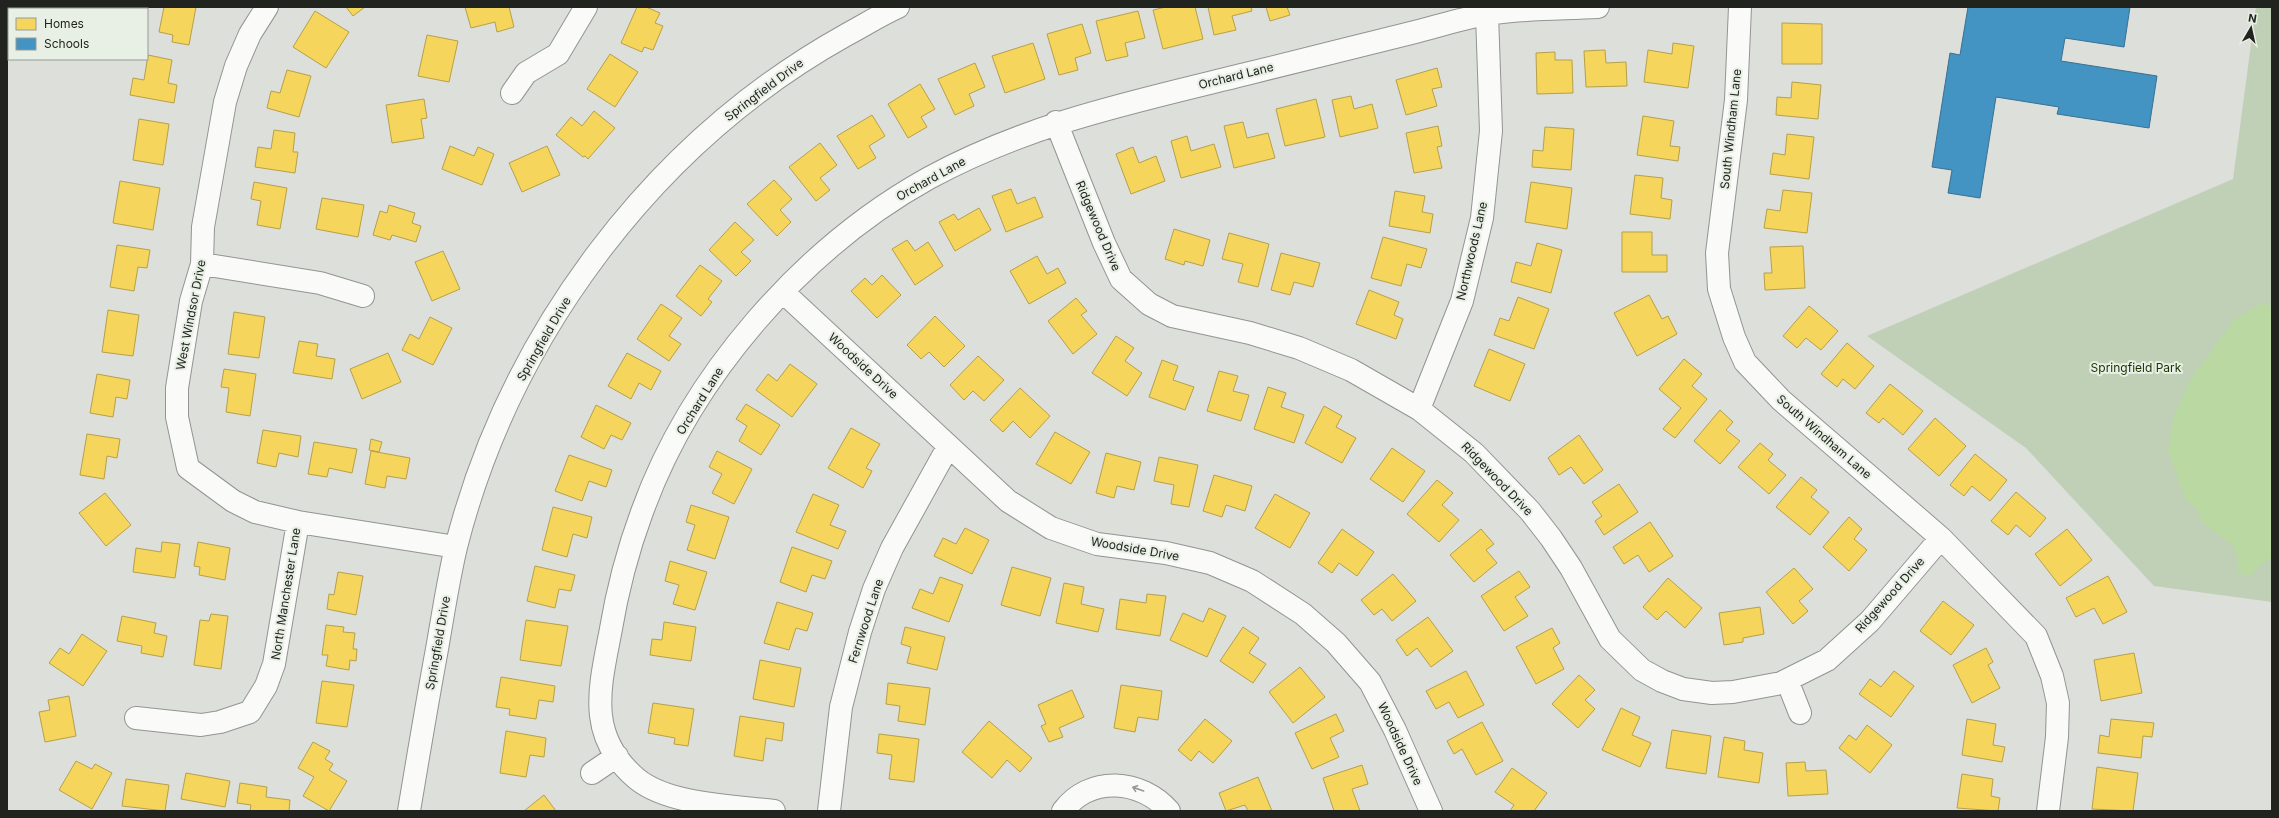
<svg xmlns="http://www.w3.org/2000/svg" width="2279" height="818" font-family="Inter,sans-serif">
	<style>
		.green { fill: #c0d0b6 }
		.water { fill: #b9d8a2 }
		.homes { fill: #f6d55c; stroke: #b6a04a }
		.schools { fill: #4393c3; stroke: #397192 }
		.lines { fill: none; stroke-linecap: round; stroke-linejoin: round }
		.minor-casing { stroke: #929591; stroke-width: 24 }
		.minor { stroke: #fafaf9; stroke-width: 22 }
		.oneway { stroke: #989997 }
		.labels { text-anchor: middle; stroke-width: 4; stroke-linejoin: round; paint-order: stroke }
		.street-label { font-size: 12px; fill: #21231f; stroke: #e8efe4 }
		.park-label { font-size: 12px; fill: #193300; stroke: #e8efe4 }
	</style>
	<rect width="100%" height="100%" fill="#dcdfda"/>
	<path class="green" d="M2256,7h16v595l-118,-16 -128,-138 -159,-112 366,-157z"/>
	<path class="water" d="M2262,303l10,3v251l-11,8 -12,12 -12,-5 1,-16 -7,-12 -29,-22 -4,-11 -13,-13 -17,-48 5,-30 11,-28 11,-19 40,-54z"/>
	<path class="homes" d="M164,7h32l-7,38 -17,-3 1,-7 -14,-3z
		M346,7h19l-12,9z
		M465,7h44l5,20 -17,5 -2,-10 -24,6z
		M637,7h9l14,6 -5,10 8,3 -10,24 -9,-3 -2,5 -21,-9z
		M1166,7h29l8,32 -40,10 -10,-39z
		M1208,7h43l1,4 -20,5 4,14 -22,5z
		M1266,7h21l3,8 -20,6z
		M315,11l34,21 -23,36 -33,-21z
		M1138,11l7,27 -20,5 3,13 -22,5 -10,-40z
		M1782,23l40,1v40h-40z
		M1082,24l9,29 -16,5 3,12 -19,5 -12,-41z
		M427,35l31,6 -9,41 -31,-6z
		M1033,43l12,36 -40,14 -13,-37z
		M1673,43l21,3 -6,42 -44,-6 4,-32 24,4z
		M1605,50l1,13 20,-1 1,24 -41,1 -2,-36z
		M1555,52v8h17l1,33 -36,1 -1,-41z
		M610,54l28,18 -23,35 -28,-18z
		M148,55l24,5 -4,23 9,2 -3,18 -44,-8 3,-17 11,2z
		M975,63l10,24 -16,7 5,12 -19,9 -17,-36z
		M1437,68l5,19 -10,2 5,17 -31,9 -10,-35z
		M287,70l24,6 -12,41 -32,-9 4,-17 9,2z
		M1792,82l29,3 -3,34 -42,-4 1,-18 14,1z
		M920,84l15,25 -14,8 6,10 -19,11 -20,-34z
		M1351,96l3,13 18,-5 6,24 -38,9 -8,-37z
		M424,99l3,19 -6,1 3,19 -32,5 -6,-38z
		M1316,99l9,38 -40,9 -9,-37z
		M594,111l21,17 -27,31 -3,-3 -2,1 -27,-22 15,-18 11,9z
		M872,115l13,21 -16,10 7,12 -18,11 -21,-33z
		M1643,116l31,5 -4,25 10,1 -2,14 -41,-6z
		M139,119l30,5 -6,41 -30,-5z
		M1243,122l4,16 21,-5 7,25 -41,10 -10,-42z
		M1438,126l4,20 -5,1 5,21 -28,5 -8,-40z
		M1545,127l29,2 -3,41 -39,-3 1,-17 10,1z
		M274,130l21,3 -2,19h5l-3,21 -40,-6 3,-20 13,2z
		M1787,134l27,3 -5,42 -39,-5 3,-21 12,2z
		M1187,136l4,15 23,-7 7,23 -40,11 -10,-37z
		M820,143l17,22 -17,13 10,12 -14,11 -27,-34z
		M450,146l24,10 4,-9 16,7 -12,31 -40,-16z
		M547,146l13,29 -38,17 -13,-29z
		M1133,147l6,16 17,-7 9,25 -34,13 -15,-40z
		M1635,175l28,3 -2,20 11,2 -2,19 -40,-5z
		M774,180l18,19 -12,11 11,12 -14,14 -30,-32z
		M120,181l40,7 -7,42 -40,-7z
		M254,182l33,6 -7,41 -23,-4 4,-24 -10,-2z
		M1531,182l41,6 -5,41 -42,-7z
		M1011,189l6,15 18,-7 8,20 -37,15 -14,-36z
		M1783,190l29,3 -5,40 -43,-5 3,-19 13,2z
		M1395,191l30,5 -3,16 11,2 -3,19 -41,-7z
		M322,198l42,7 -6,32 -42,-8z
		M389,205l26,8 -3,10 9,3 -5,16 -24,-7 -2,5 -17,-5 7,-24 7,2z
		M979,208l12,22 -36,21 -16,-29 15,-8 4,6z
		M735,222l19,18 -13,12 10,9 -15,15 -27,-26z
		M1174,229l36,11 -7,26 -18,-5 -1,4 -19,-6z
		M1622,232h30v23h15v17h-45z
		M1229,233l40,11 -11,43 -20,-5 5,-18 -21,-5z
		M1383,237l44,12 -6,19 -14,-4 -6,22 -30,-8z
		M907,240l8,11 13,-9 15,24 -28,19 -23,-36z
		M1537,243l25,7 -11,43 -40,-11 5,-20 15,4z
		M117,245l33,5 -3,18 -9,-1 -4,24 -24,-4z
		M1803,246l2,42 -40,2 -1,-17h8l-2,-26z
		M443,251l17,38 -28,12 -17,-39z
		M1281,253l39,10 -7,24 -19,-5 -4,13 -19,-5z
		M1037,256l10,18 11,-6 8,15 -37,21 -19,-33z
		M700,265l22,16 -14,18 4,3 -11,14 -25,-20z
		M882,275l19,20 -24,23 -26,-27 14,-13 7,7z
		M1369,290l30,12 -5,13 9,4 -7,20 -40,-15z
		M1649,295l13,24 6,-3 9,18 -40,22 -23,-43z
		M1518,297l31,12 -15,40 -40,-14 6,-17 9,3z
		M1076,298l11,13 -6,4 16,19 -24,20 -25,-33z
		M661,304l21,14 -13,18 12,8 -12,17 -32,-22z
		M1809,306l29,25 -17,19 -15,-12 -9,10 -14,-12z
		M108,310l31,5 -6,41 -31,-4z
		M234,312l31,5 -6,41 -31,-4z
		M935,316l30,30 -21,21 -15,-15 -8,7 -14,-14z
		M430,317l22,11 -19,37 -31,-15 8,-16 9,5z
		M1116,336l18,12 -9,13 17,12 -15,23 -35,-23z
		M299,341l19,3 -2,12 19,3 -3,20 -39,-6z
		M1847,343l27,23 -19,23 -12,-10 -6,8 -16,-13z
		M1489,349l36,15 -15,37 -36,-15z
		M388,353l13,29 -39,17 -12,-30z
		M627,353l34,18 -10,19 -12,-7 -8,16 -23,-13z
		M978,356l26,24 -20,21 -11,-10 -9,9 -14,-15z
		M1684,359l18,15 -10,12 15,13 -32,39 -12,-9 18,-21 -22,-19z
		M1162,360l16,6 -5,14 21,7 -9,23 -36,-13z
		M790,364l27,20 -25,33 -36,-27 12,-16 9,7z
		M224,369l32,5 -6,42 -24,-4 3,-24 -8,-1z
		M1219,371l19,5 -5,15 16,4 -8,26 -34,-10z
		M97,374l33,6 -3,19 -11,-2 -3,20 -23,-4z
		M1890,384l33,27 -20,24 -20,-17 -4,5 -13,-10z
		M1268,387l18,6 -5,14 23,8 -10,28 -40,-14z
		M1020,388l30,28 -20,22 -17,-17 -10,11 -13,-12z
		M746,404l34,21 -19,30 -22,-14 8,-15 -11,-7z
		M596,405l35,18 -9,17 -11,-5 -7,14 -23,-12z
		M1324,406l18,10 -6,11 20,11 -14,25 -37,-20z
		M1720,410l13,12 -7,8 14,11 -20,23 -26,-23z
		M1935,418l31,28 -27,30 -31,-27z
		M851,428l29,16 -14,24 6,3 -9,17 -35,-20z
		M263,430l38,6 -3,21 -19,-4 -3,14 -19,-4z
		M1055,432l35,20 -19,32 -35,-20z
		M87,434l33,5 -3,19 -10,-2 -3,23 -24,-4z
		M1579,435l24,35 -19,14 -13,-17 -12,8 -11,-17z
		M371,439l11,3 -3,10 -10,-2z
		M314,442l43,7 -5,24 -23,-5 -2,9 -19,-3z
		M1760,443l13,11 -5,6 18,15 -17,19 -31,-27z
		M1392,448l33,23 -22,31 -33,-23z
		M371,451l39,7 -4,21 -19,-3 -2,12 -20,-4z
		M717,451l35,18 -18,35 -22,-11 10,-19 -13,-7z
		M1106,453l35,9 -7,28 -17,-4 -3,12 -18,-5z
		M1975,454l32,26 -17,21 -18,-15 -8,10 -14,-11z
		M569,455l43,15 -6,17 -17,-6 -7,20 -27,-10z
		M1159,457l39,8 -9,42 -18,-3 3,-19 -20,-4z
		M1214,475l38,11 -7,25 -19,-6 -4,12 -19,-6z
		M1801,477l16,13 -6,7 18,15 -19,23 -34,-28z
		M1437,480l16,13 -11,12 17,15 -20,22 -32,-28z
		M1619,484l19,28 -34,23 -9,-14 7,-5 -10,-14z
		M2016,492l30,26 -16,19 -14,-12 -8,10 -17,-14z
		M105,493l26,32 -25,21 -27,-33z
		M813,494l26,11 -9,20 16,6 -8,18 -42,-17z
		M1275,494l35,19 -20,35 -35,-20z
		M691,505l38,12 -14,42 -28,-9 8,-25 -9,-3z
		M553,507l39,10 -5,21 -14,-4 -6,23 -25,-7z
		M1849,517l13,12 -8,10 13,11 -18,21 -26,-24z
		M1650,522l23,34 -24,16 -11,-17 -14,9 -11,-17z
		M965,528l24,12 -17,34 -38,-18 9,-18 13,6z
		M1342,529l32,23 -17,24 -18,-13 -7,10 -14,-10z
		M1481,529l13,15 -8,6 11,13 -23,19 -24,-27z
		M2067,529l25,31 -32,26 -25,-32z
		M162,542l18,2 -5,34 -42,-6 3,-24 25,4z
		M198,542l32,6 -5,32 -26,-5 1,-8 -6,-1z
		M792,547l40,14 -7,18 -13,-4 -6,17 -26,-10z
		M670,561l37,11 -12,38 -22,-6 6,-19 -14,-4z
		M535,566l40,9 -4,16 -12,-2 -4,19 -28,-7z
		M1012,567l39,11 -11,38 -39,-11z
		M1794,568l19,21 -14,12 9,10 -15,13 -27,-32z
		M1519,571l11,16 -15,10 13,19 -24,15 -23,-35z
		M338,572l25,4 -7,39 -29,-6 2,-15 5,1z
		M1393,574l23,27 -24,20 -10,-12 -8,6 -13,-15z
		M2108,576l19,36 -24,12 -9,-16 -18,9 -10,-19z
		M940,577l23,8 -14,37 -37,-14 8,-19 13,5z
		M1668,578l34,30 -17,20 -19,-17 -9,9 -14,-13z
		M1064,583l20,4 -3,17 23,5 -6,23 -42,-9z
		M1147,594l19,2 -6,40 -44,-7 4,-30 26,4z
		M1943,601l31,24 -23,30 -31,-24z
		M777,602l36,11 -6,18 -11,-3 -7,22 -25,-7z
		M1760,607l4,27 -21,4v4l-19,3 -5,-32z
		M1209,608l17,8 -19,41 -37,-17 13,-27 20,9z
		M211,614l17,2 -7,53 -27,-4 6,-45 9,1z
		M122,616l34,7 -2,10 13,3 -4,21 -22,-4 1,-7 -25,-5z
		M1428,617l25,34 -22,16 -14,-19 -10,8 -11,-16z
		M526,620l42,6 -7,40 -41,-6z
		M664,622l32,5 -5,34 -41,-6 2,-16 10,1z
		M326,625l18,2 -1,5 12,1 -2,16h4l-1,12 -6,-1 -1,10 -23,-4 2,-11h-6z
		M905,627l40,10 -8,33 -30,-7 4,-16 -10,-3z
		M1243,627l16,11 -10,15 17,11 -13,19 -33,-22z
		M1552,628l8,15 -7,5 11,21 -28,15 -20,-37z
		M82,634l25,17 -24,35 -34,-23 11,-15 9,6z
		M1986,648l7,14 -5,3 12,23 -28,15 -19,-38z
		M2134,653l8,40 -41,8 -7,-41z
		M760,660l41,8 -7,39 -41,-8z
		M1300,667l25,30 -32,26 -24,-31z
		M1466,671l18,34 -26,13 -9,-16 -13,7 -10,-18z
		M1894,671l20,15 -23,31 -32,-23 11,-15 11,8z
		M1579,675l16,15 -10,10 10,9 -17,19 -26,-24z
		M501,677l54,9 -2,16 -14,-2 -3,19 -27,-4 1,-6 -14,-2z
		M322,681l32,4 -7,42 -31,-4z
		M888,683l42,5 -5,37 -27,-4 2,-15 -14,-2z
		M1121,685l41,6 -4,29 -20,-3 -3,15 -21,-4z
		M1072,690l12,27 -25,11 4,9 -14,5 -8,-16 5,-2 -8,-19z
		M69,696l7,40 -31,6 -6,-30 11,-2 -2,-10z
		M653,703l41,6 -6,37 -14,-2 1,-6 -27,-5z
		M1621,708l19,9 -8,18 19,8 -11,24 -38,-17z
		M1336,714l8,17 -14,7 9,19 -27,12 -17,-36z
		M740,716l44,7 -2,18 -16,-3 -3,23 -29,-5z
		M1205,719l27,22 -19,22 -14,-12 -8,10 -13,-11z
		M1967,719l29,5 -3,21 12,2 -3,15 -40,-7z
		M2111,719l43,4 -2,14 -9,-1 -2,22 -43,-5 2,-18 9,2z
		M989,721l43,37 -12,14 -13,-12 -15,18 -30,-26z
		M1482,722l21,39 -27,14 -14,-26 -8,5 -7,-13z
		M1867,725l25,20 -22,28 -31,-25 10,-13 7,5z
		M1672,730l39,6 -5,38 -40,-6z
		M506,731l40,7 -2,19 -14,-2 -4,22 -26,-4z
		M879,734l40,5 -5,43 -25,-3 3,-24 -15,-2z
		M1724,737l21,4 -1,9 19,3 -4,30 -41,-6z
		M313,742l17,9 -5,8 8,5 -4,6 18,11 -18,30 -26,-15 11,-19 -16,-9z
		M76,761l16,8 3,-5 17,9 -20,36 -33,-19z
		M1805,762l1,9 20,-1 2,24 -40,2 -2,-33z
		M1362,765l6,19 -16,5 8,22h-26l-11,-33z
		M2097,767l41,6 -5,38 -41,-2z
		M1512,768l35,25 -13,18h-24l4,-6 -19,-13z
		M186,773l44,8 -5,26 -44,-8z
		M1962,774l31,5 -2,17 9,2 -2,13 -41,-3z
		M1258,777l14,34h-24l-3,-6 -19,6 -7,-18z
		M126,779l43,6 -4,26 -43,-5z
		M240,783l27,4 -1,10 24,3 -1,11h-39l1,-6 -14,-2z
		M544,795l12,16h-32z"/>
	<path class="schools" d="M1968,7h162l-6,40 -59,-9 -4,23 96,15 -8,52 -92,-14 2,-7 -63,-10 -16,101 -32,-5 4,-23 -20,-3 18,-114 10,2z"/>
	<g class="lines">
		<g class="minor-casing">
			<path id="minor" d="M267,7l-17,27 -14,32 -11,36 -22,125 -1,37 -11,37 -14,87v29l11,51 45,33 22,11 43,10 158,25
				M1740,7l-4,93 -19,153 2,36 15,48 11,25 36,38 160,138 95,98 16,40 6,27 -1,34 -9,74
				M512,93l14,-20 32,-19 28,-47
				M1056,122l48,121 17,36 28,25 23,12 78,17 49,15 52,22 68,39 55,44 56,58 21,27 20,30 39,71 32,31 20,11 21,8 29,4 21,-1 48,-9 46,-23 43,-39 71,-83
				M202,264l118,19 43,13
				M783,292l225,209 43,27 46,16 69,9 44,10 42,18 51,33 33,29 34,39 25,48 36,81
				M1419,409l43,-108 20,-83 9,-87 -4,-117
				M1787,680l13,33
				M136,718l65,7 19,-3 30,-10 16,-26 8,-22 24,-142
				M592,773l25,-17
				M409,811c9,-54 18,-108 28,-162 6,-34 11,-68 19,-102 54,-213 198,-405 390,-512 17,-9 34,-20 52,-28
				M774,811c-40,-5 -105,-6 -137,-32 -50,-42 -38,-89 -27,-145 7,-42 17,-82 32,-122 49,-136 161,-264 287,-334 103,-56 209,-77 321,-105 54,-13 107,-27 161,-40 25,-6 51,-15 77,-19 36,-6 73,-5 110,-7
				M829,811l12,-104 19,-75 14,-43 18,-41 56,-101
				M1063,811c27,-36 78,-32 106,0"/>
		</g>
		<use href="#minor" class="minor"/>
	</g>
	<defs><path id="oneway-shaft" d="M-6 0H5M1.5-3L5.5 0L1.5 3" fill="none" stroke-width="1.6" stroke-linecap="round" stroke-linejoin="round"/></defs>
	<use class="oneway" href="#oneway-shaft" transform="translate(1138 789) rotate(-161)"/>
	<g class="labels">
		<g class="street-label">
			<text transform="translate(1236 76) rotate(-14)" y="4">Orchard Lane</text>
			<text transform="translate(764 90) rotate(-37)" y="4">Springfield Drive</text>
			<text transform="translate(1731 129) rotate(-84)" y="4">South Windham Lane</text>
			<text transform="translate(931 179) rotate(-29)" y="4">Orchard Lane</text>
			<text transform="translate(1098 226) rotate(67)" y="4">Ridgewood Drive</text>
			<text transform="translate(1472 251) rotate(-77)" y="4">Northwoods Lane</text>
			<text transform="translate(191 315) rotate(-79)" y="4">West Windsor Drive</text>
			<text transform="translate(544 339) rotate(-60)" y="4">Springfield Drive</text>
			<text transform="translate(863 366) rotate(43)" y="4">Woodside Drive</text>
			<text transform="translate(700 401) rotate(-58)" y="4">Orchard Lane</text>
			<text transform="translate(1824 437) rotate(41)" y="4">South Windham Lane</text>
			<text transform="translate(1497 479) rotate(46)" y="4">Ridgewood Drive</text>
			<text transform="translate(1135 549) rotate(10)" y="4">Woodside Drive</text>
			<text transform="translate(286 594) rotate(-81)" y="4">North Manchester Lane</text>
			<text transform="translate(1890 595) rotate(-48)" y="4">Ridgewood Drive</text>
			<text transform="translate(866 621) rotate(-72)" y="4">Fernwood Lane</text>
			<text transform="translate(438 643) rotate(-80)" y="4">Springfield Drive</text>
			<text transform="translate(1400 744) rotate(65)" y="4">Woodside Drive</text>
		</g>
		<g class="park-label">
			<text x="2136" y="372">Springfield Park</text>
		</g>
	</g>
	<rect width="2279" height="818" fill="none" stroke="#21231f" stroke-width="16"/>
	<rect x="8" y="8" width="140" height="52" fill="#e8efe4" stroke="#989d95"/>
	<rect x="16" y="18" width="20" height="12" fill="#f6d55c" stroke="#989d95"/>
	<text x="44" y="28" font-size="12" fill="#21231f">Homes</text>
	<rect x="16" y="38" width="20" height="12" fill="#4393c3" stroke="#989d95"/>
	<text x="44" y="48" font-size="12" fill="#21231f">Schools</text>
	<g transform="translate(2251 28) rotate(9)" stroke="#e8efe4" stroke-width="3" paint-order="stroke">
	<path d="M0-3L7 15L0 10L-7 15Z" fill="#21231f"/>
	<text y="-6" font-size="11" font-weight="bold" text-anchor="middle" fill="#21231f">N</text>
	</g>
</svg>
